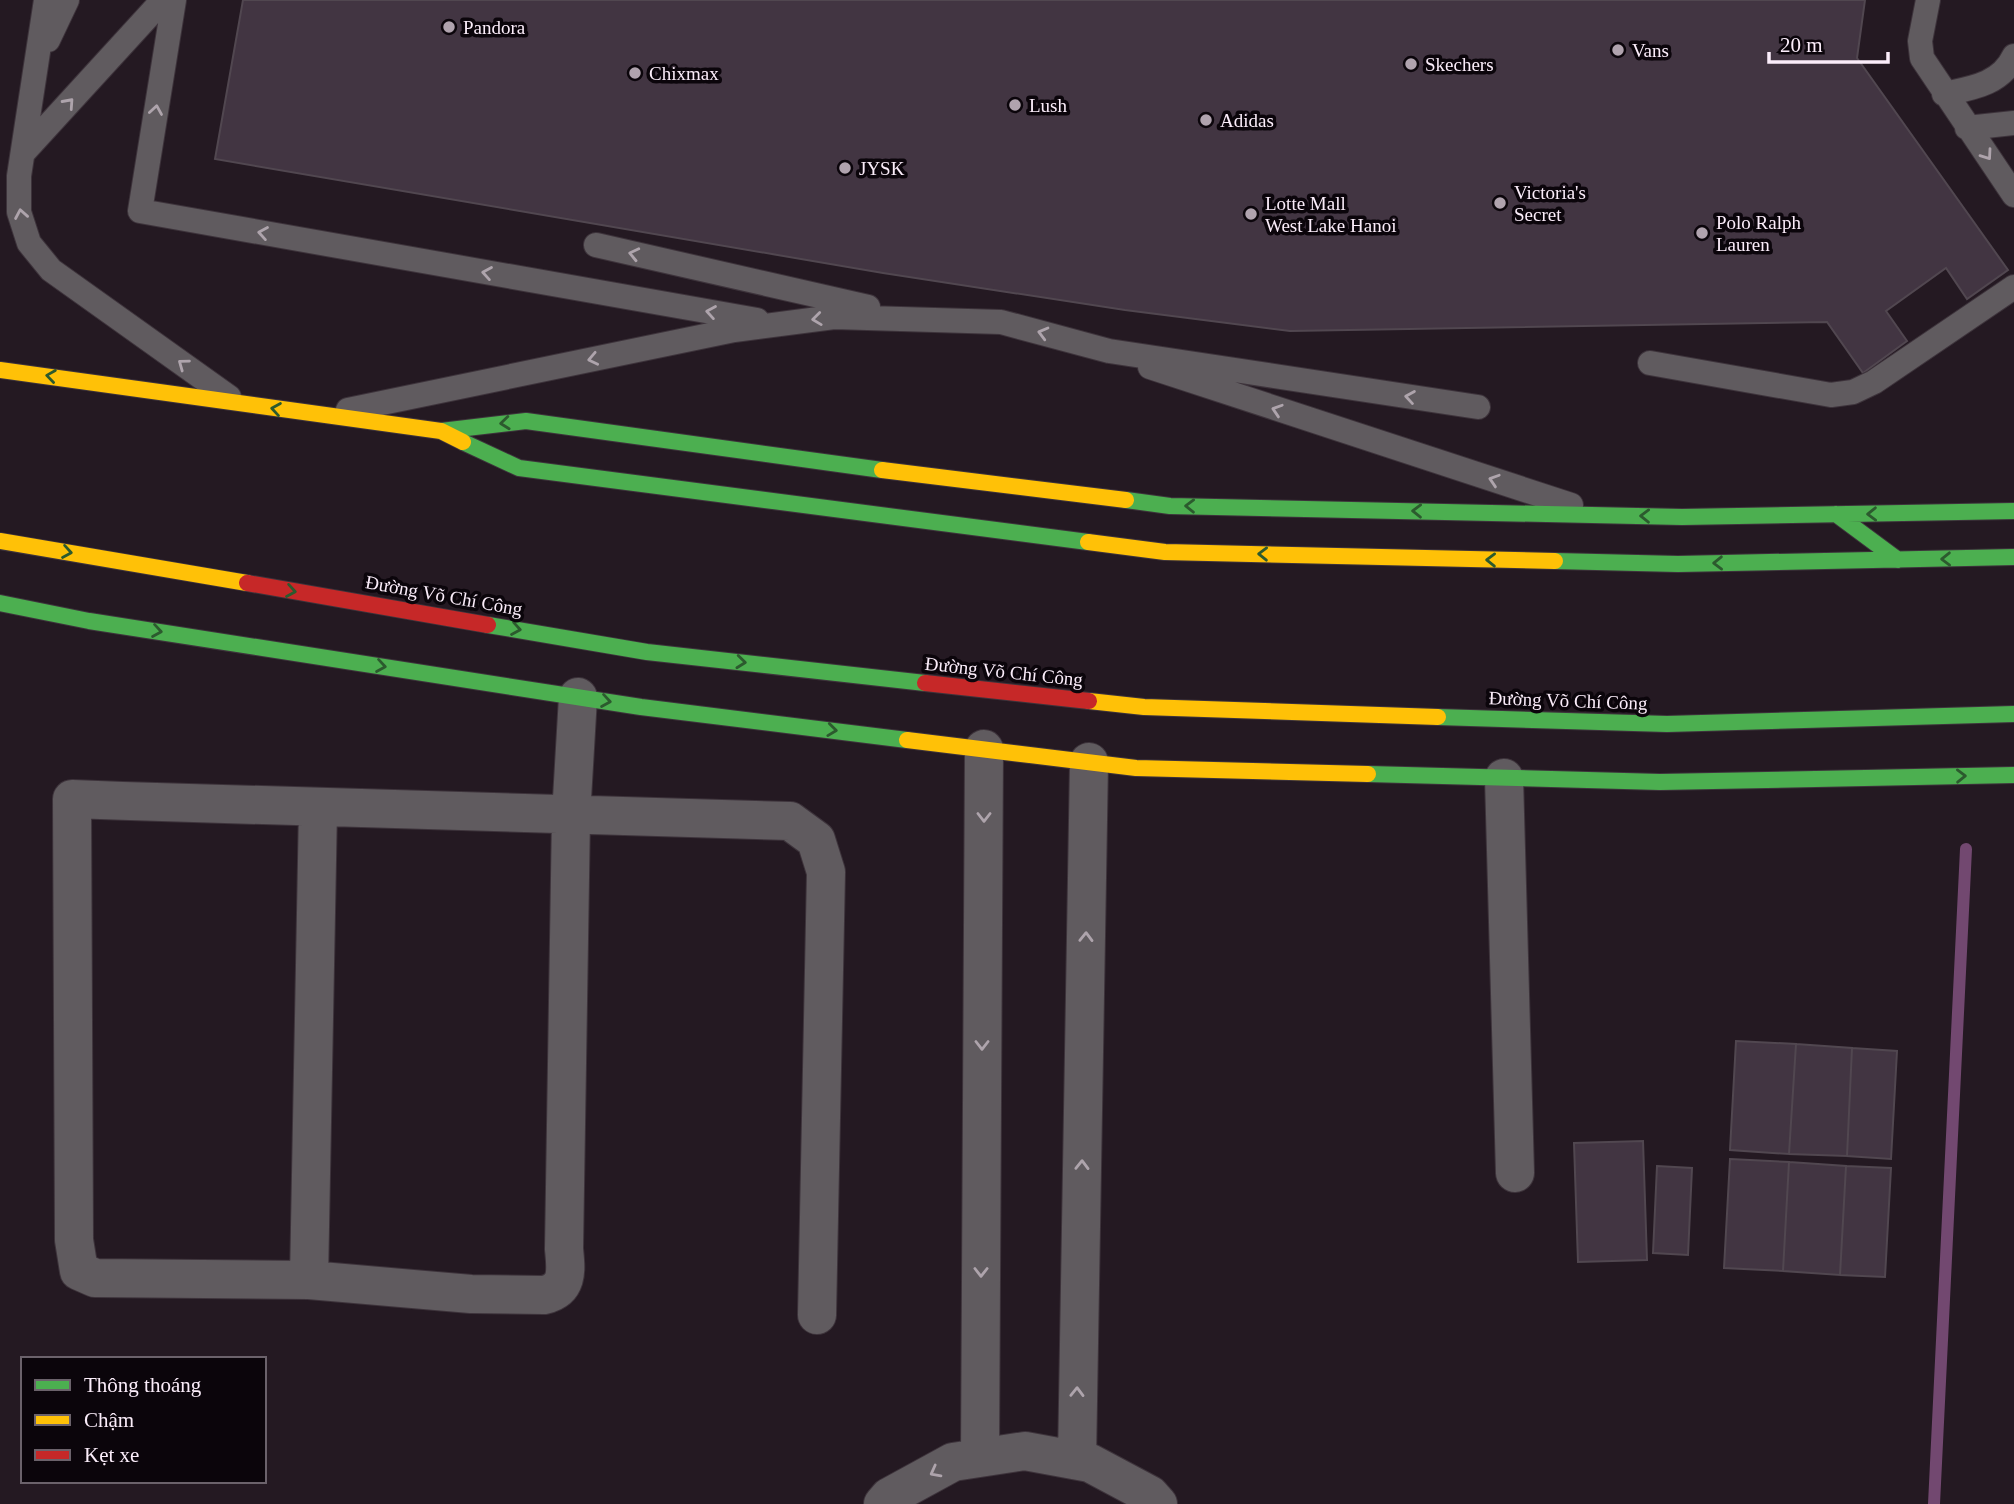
<svg xmlns="http://www.w3.org/2000/svg" width="2014" height="1504" font-family="Georgia,serif">
	<style>
		.lines { fill: none; stroke-linecap: round; stroke-linejoin: round }
		.stream { stroke: #724870; stroke-width: 12 }
		.building { fill: #423542; stroke: #514750; stroke-width: 2 }
		.lane-casing { stroke: #3d333b; stroke-width: 26 }
		.street-casing { stroke: #3d333b; stroke-width: 40 }
		.fast-casing { stroke: #3d333b; stroke-width: 18 }
		.slow-casing { stroke: #3d333b; stroke-width: 18 }
		.jam-casing { stroke: #3d333b; stroke-width: 18 }
		.lane { stroke: #605b5f; stroke-width: 24 }
		.street { stroke: #605b5f; stroke-width: 38 }
		.fast { stroke: #4caf50; stroke-width: 16 }
		.slow { stroke: #ffc107; stroke-width: 16 }
		.jam { stroke: #c62828; stroke-width: 16 }
		.oneway { stroke: #aea4ac }
		.oneway2 { stroke: #2c5a2e }
		.poi-dot { fill: #b0a3ae; stroke: #0b050b; stroke-width: 2.5 }
		.labels { text-anchor: middle; stroke-width: 7; stroke-linejoin: round; paint-order: stroke }
		.poi-label { font-size: 19px; fill: #fbedfa; stroke: #0b050b; text-anchor: start }
		.street-label { font-size: 19px; fill: #fbedfa; stroke: #0b050b }
	</style>
	<rect width="100%" height="100%" fill="#241922"/>
	<g class="lines">
		<path class="stream" d="M1934,1504l32,-655"/>
	</g>
	<path class="building" d="M243,0h1622l-8,58 151,212 -41,29 -21,-31 -60,43 21,30 -44,32 -36,-51 -537,9 -165,-21 -242,-37 -668,-114z
		M1736,1041l60,3 -7,110 -59,-4z
		M1796,1044l56,4 -5,108 -58,-2z
		M1852,1048l45,3 -6,108 -44,-3z
		M1643,1141l4,119 -69,2 -4,-119z
		M1730,1159l59,3 -6,109 -59,-3z
		M1789,1162l57,4 -6,109 -57,-4z
		M1657,1166l35,2 -4,87 -35,-2z
		M1846,1166l45,2 -6,109 -45,-2z"/>
	<g class="lines">
		<g class="lane-casing">
			<path id="lane" d="M46,0l-27,176v36l10,31 22,27 178,127
				M174,0l-34,211 617,109
				M1928,0l-8,41 2,17 92,137
				M48,40l19,-40
				M1944,94c28,-6 57,-10 70,-38
				M1967,128l47,-5
				M23,153l140,-153
				M596,245l272,62
				M1650,363l181,32 22,-3 21,-10 140,-95
				M1150,367l421,138
				M348,410l386,-80 100,-13 167,5 108,29 369,56"/>
		</g>
		<g class="street-casing">
			<path id="street" d="M578,697l-7,119 -7,433c2,21 5,40 -20,46l-73,-1 -162,-14 -214,-2 -16,-7 -5,-31 -2,-441c239,9 478,16 718,22l26,19 10,32 -9,443
				M1504,778l11,395
				M309,1280l9,-472
				M980,1458l4,-709
				M1077,1460l12,-698
				M883,1504l6,-7 64,-35 72,-11 65,12 60,32 8,9"/>
		</g>
		<g class="fast-casing">
			<path id="fast" d="M441,431l85,-10 356,49
				M463,442l56,26 569,74
				M1126,500l44,6 512,11 332,-6
				M1836,514l62,46
				M1555,561l123,3 336,-7
				M0,603l89,18 552,86 266,33
				M488,625l159,27 278,31
				M1438,717l229,7 347,-10
				M1368,774l292,8 354,-7"/>
		</g>
		<g class="slow-casing">
			<path id="slow" d="M0,370l441,61 22,11
				M882,470l244,30
				M0,541l247,42
				M1088,542l77,10 390,9
				M1089,701l55,6 294,10
				M907,740l229,28 232,6"/>
		</g>
		<g class="jam-casing">
			<path id="jam" d="M247,583l241,42
				M925,683l164,18"/>
		</g>
		<use href="#lane" class="lane"/>
		<use href="#street" class="street"/>
		<use href="#fast" class="fast"/>
		<use href="#slow" class="slow"/>
		<use href="#jam" class="jam"/>
	</g>
	<defs><path id="oneway-chevron" d="M-2-3.5L2.5 0L-2 3.5" fill="none" stroke-width="1.6" stroke-linecap="round" stroke-linejoin="round" transform="scale(1.75)"/></defs>
	<g class="oneway">
		<use href="#oneway-chevron" transform="translate(69 103) rotate(-48)"/>
		<use href="#oneway-chevron" transform="translate(156 110) rotate(-81)"/>
		<use href="#oneway-chevron" transform="translate(1987 155) rotate(55)"/>
		<use href="#oneway-chevron" transform="translate(21 214) rotate(-100)"/>
		<use href="#oneway-chevron" transform="translate(263 233) rotate(-170)"/>
		<use href="#oneway-chevron" transform="translate(634 254) rotate(-167)"/>
		<use href="#oneway-chevron" transform="translate(487 273) rotate(-170)"/>
		<use href="#oneway-chevron" transform="translate(711 312) rotate(-170)"/>
		<use href="#oneway-chevron" transform="translate(817 319) rotate(173)"/>
		<use href="#oneway-chevron" transform="translate(1043 333) rotate(-165)"/>
		<use href="#oneway-chevron" transform="translate(593 359) rotate(168)"/>
		<use href="#oneway-chevron" transform="translate(183 364) rotate(-144)"/>
		<use href="#oneway-chevron" transform="translate(1410 397) rotate(-171)"/>
		<use href="#oneway-chevron" transform="translate(1277 410) rotate(-162)"/>
		<use href="#oneway-chevron" transform="translate(1494 480) rotate(-162)"/>
		<use href="#oneway-chevron" transform="translate(984 817) rotate(90)"/>
		<use href="#oneway-chevron" transform="translate(1086 937) rotate(-89)"/>
		<use href="#oneway-chevron" transform="translate(982 1045) rotate(90)"/>
		<use href="#oneway-chevron" transform="translate(1082 1165) rotate(-89)"/>
		<use href="#oneway-chevron" transform="translate(981 1272) rotate(90)"/>
		<use href="#oneway-chevron" transform="translate(1077 1392) rotate(-89)"/>
		<use href="#oneway-chevron" transform="translate(935 1472) rotate(152)"/>
	</g>
	<g class="oneway2">
		<use href="#oneway-chevron" transform="translate(51 376) rotate(-172)"/>
		<use href="#oneway-chevron" transform="translate(276 409) rotate(-171)"/>
		<use href="#oneway-chevron" transform="translate(505 423) rotate(174)"/>
		<use href="#oneway-chevron" transform="translate(1190 506) rotate(-179)"/>
		<use href="#oneway-chevron" transform="translate(1417 511) rotate(-179)"/>
		<use href="#oneway-chevron" transform="translate(1872 514) rotate(179)"/>
		<use href="#oneway-chevron" transform="translate(1645 516) rotate(-179)"/>
		<use href="#oneway-chevron" transform="translate(67 552) rotate(10)"/>
		<use href="#oneway-chevron" transform="translate(1263 554) rotate(-179)"/>
		<use href="#oneway-chevron" transform="translate(1946 559) rotate(179)"/>
		<use href="#oneway-chevron" transform="translate(1491 560) rotate(-179)"/>
		<use href="#oneway-chevron" transform="translate(1718 563) rotate(179)"/>
		<use href="#oneway-chevron" transform="translate(291 591) rotate(10)"/>
		<use href="#oneway-chevron" transform="translate(516 629) rotate(10)"/>
		<use href="#oneway-chevron" transform="translate(157 631) rotate(9)"/>
		<use href="#oneway-chevron" transform="translate(741 662) rotate(6)"/>
		<use href="#oneway-chevron" transform="translate(381 666) rotate(9)"/>
		<use href="#oneway-chevron" transform="translate(606 701) rotate(9)"/>
		<use href="#oneway-chevron" transform="translate(832 730) rotate(7)"/>
		<use href="#oneway-chevron" transform="translate(1961 776) rotate(-1)"/>
	</g>
	<g class="poi-dot">
		<circle cx="449" cy="27" r="7"/>
		<circle cx="1618" cy="50" r="7"/>
		<circle cx="1411" cy="64" r="7"/>
		<circle cx="635" cy="73" r="7"/>
		<circle cx="1015" cy="105" r="7"/>
		<circle cx="1206" cy="120" r="7"/>
		<circle cx="845" cy="168" r="7"/>
		<circle cx="1500" cy="203" r="7"/>
		<circle cx="1251" cy="214" r="7"/>
		<circle cx="1702" cy="233" r="7"/>
	</g>
	<g class="labels">
		<g class="poi-label">
			<text x="463" y="34">Pandora</text>
			<text x="1632" y="57">Vans</text>
			<text x="1425" y="71">Skechers</text>
			<text x="649" y="80">Chixmax</text>
			<text x="1029" y="112">Lush</text>
			<text x="1220" y="127">Adidas</text>
			<text x="859" y="175">JYSK</text>
			<text x="1514" y="199">Victoria's<tspan x="1514" dy="22">Secret</tspan></text>
			<text x="1265" y="210">Lotte Mall<tspan x="1265" dy="22">West Lake Hanoi</tspan></text>
			<text x="1716" y="229">Polo Ralph<tspan x="1716" dy="22">Lauren</tspan></text>
		</g>
		<g class="street-label">
			<text transform="translate(444 595) rotate(10)" y="7">Đường Võ Chí Công</text>
			<text transform="translate(1004 671) rotate(6)" y="7">Đường Võ Chí Công</text>
			<text transform="translate(1568 700) rotate(2)" y="7">Đường Võ Chí Công</text>
		</g>
	</g>
	<rect x="21" y="1357" width="245" height="126" fill="#0b050b" stroke="#6b626b" stroke-width="2"/>
	<rect x="35" y="1380" width="35" height="10" fill="#4caf50" stroke="#6b626b" stroke-width="2"/>
	<text x="84" y="1392" font-size="21" fill="#fbedfa">Thông thoáng</text>
	<rect x="35" y="1415" width="35" height="10" fill="#ffc107" stroke="#6b626b" stroke-width="2"/>
	<text x="84" y="1427" font-size="21" fill="#fbedfa">Chậm</text>
	<rect x="35" y="1450" width="35" height="10" fill="#c62828" stroke="#6b626b" stroke-width="2"/>
	<text x="84" y="1462" font-size="21" fill="#fbedfa">Kẹt xe</text>
	<path d="M1769 52v10h119v-10" fill="none" stroke="#fbedfa" stroke-width="3.5"/>
	<text x="1780" y="52" font-size="21" fill="#fbedfa" stroke="#0b050b" stroke-width="5" paint-order="stroke">20 m</text>
</svg>
